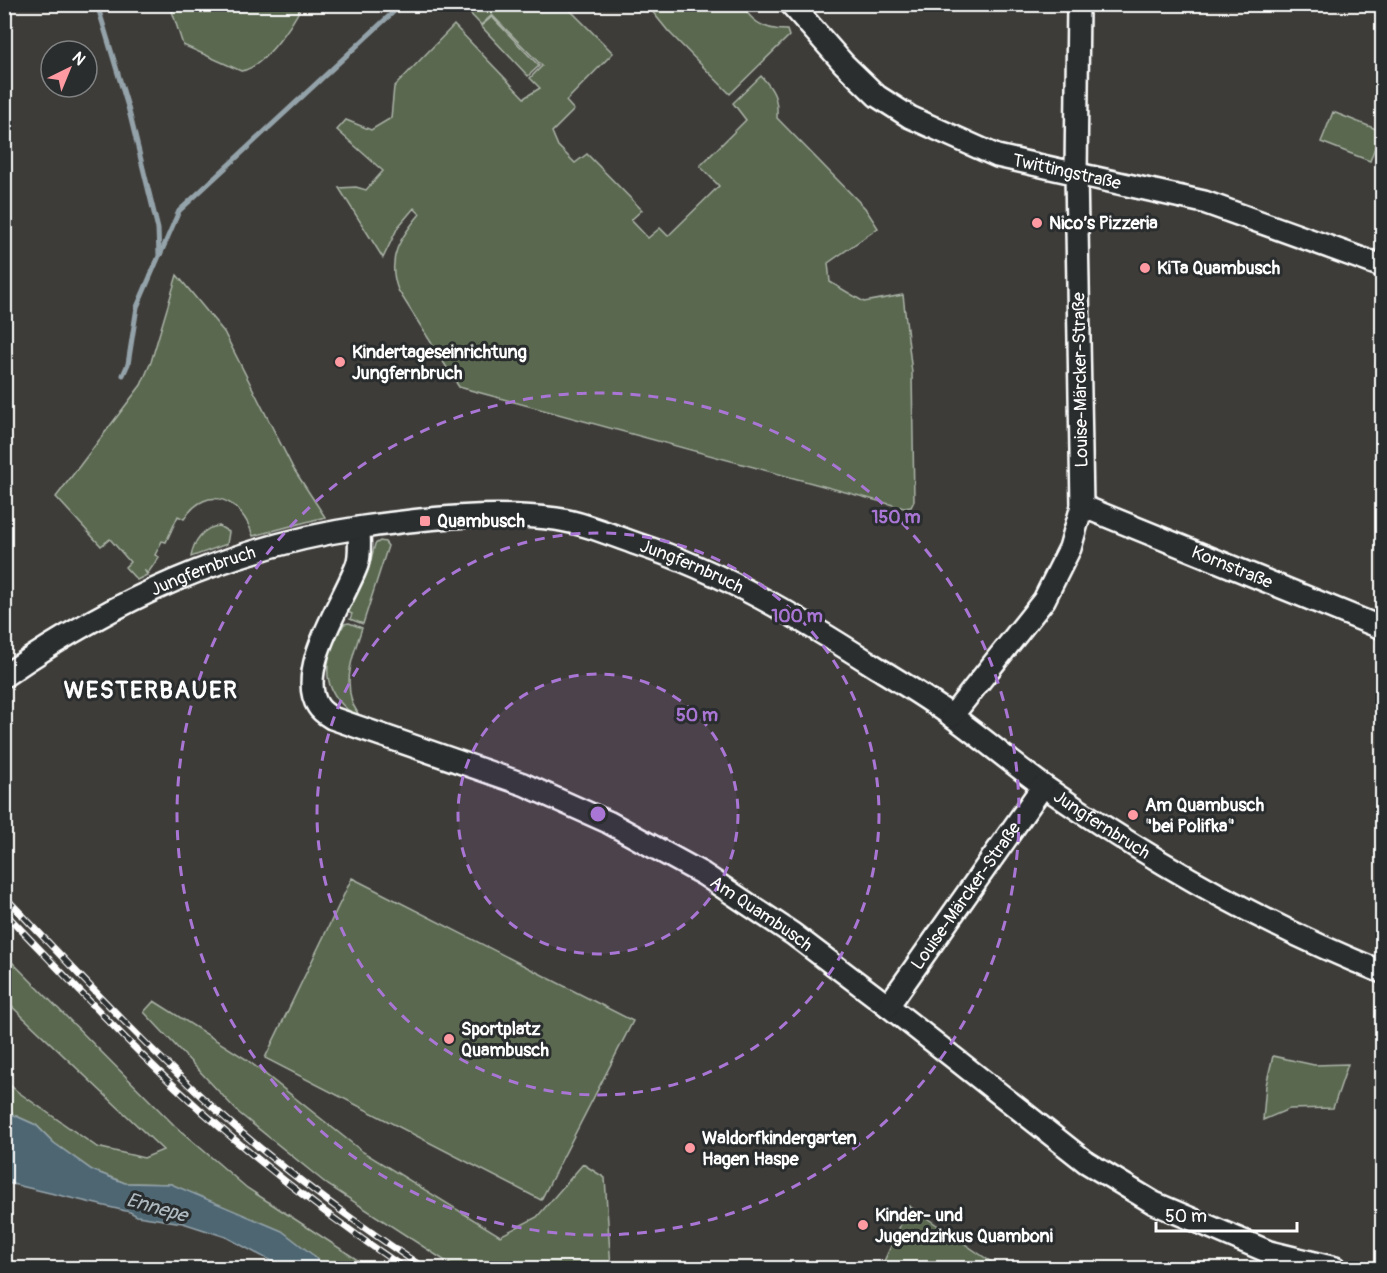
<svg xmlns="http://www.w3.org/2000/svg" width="1387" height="1273" font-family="Pangolin,sans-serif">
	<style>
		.green { fill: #5a6850; stroke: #acb4a8; stroke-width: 1.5 }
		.water { fill: #4d6672; stroke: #94a3aa; stroke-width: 1.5 }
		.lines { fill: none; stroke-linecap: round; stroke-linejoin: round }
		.stream { stroke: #94a3aa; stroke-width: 5 }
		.minor-casing { stroke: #fff; stroke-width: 26 }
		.minor { stroke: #2a2d2e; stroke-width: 21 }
		.rail-casing { stroke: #fff; stroke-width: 7 }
		.rail { stroke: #2a2d2e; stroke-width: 4.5; stroke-dasharray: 14; stroke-linecap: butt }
		.ring { fill: none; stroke: #a976d5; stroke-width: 3; stroke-dasharray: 10 8 }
		.poi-dot { fill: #ff9aa2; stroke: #2a2d2e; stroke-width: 2 }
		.labels { text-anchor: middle; stroke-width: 6; stroke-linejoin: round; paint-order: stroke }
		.street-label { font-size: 18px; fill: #fff; stroke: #2a2d2e }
		.poi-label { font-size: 18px; font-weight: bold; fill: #fff; stroke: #2a2d2e; text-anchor: start }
		.water-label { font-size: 20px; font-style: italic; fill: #afbac0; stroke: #2a2d2e }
		.district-label { font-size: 24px; font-weight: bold; letter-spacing: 1.5px; fill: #fff; stroke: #2a2d2e }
		.centre { fill: #a976d5; stroke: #2a2d2e; stroke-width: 3 }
		.ring-label { font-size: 18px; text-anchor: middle; font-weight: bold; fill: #a976d5; stroke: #2a2d2e; stroke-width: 6; stroke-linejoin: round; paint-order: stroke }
	</style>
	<rect width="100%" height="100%" fill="#3e3c39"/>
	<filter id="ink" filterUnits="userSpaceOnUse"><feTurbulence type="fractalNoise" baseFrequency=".0167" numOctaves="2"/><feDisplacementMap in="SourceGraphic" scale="12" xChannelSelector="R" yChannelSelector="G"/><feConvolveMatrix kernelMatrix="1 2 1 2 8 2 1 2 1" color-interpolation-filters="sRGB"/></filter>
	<g filter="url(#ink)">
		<path class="green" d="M468,4l97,1 48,48 -47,48 8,9 -22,22 6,14 17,17 12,-9 55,56 -11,10 17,18 12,-10 8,8 51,-50 -19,-20 46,-46 -13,-17 28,-27c13,14 17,22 16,42l88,90 13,20 -50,35 2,19 34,20 39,-7 9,78 2,128 -3,6 -7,1 -445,-121 -61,-97c-12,-32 2,-52 22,-76l-6,-6 -16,19 -15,31 -44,-70 17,-1 10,3 17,-19 -46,-41 9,-10 25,10 20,-12 3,-31 60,-62 70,73 16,-10 -10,-10 12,-12 -50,-51 -11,10 -17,-18z
			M170,5v-1l132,1c-9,19 -38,63 -61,66l-58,-26z
			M647,5h96c8,18 25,25 44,25l2,6 -59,58 -62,-63z
			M492,17l47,49 -11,10 -47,-50z
			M1333,112l48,19 -11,30 -49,-19z
			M177,275l47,57 69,136 32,49 -72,19c-11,-36 -45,-54 -69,-17l-6,-3 -12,26 -4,-1 -7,14 4,2 -11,16 -3,-2 2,4 -10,5 -12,-13 5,-5 -20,-23 -9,7 -45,-49 85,-112 10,-23z
			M219,526l10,6 -2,12 -36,13c2,-15 12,-30 28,-31z
			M380,541l5,1 3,4 -25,78 -13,-5 2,-5 -7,-3 24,-44 6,-23z
			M349,623l13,5c-8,24 -18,48 -10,74 2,6 7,11 8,17 -40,-26 -37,-51 -22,-92l4,1 2,-4z
			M352,878l281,143 -92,179 -276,-142z
			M5,955l170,171 72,62 123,80h-46l-11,-13 -142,-71 -46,-1 -33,-13 -38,-27 -18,-18 -31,-14 -1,-31 14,12 79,55 47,11 19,-8 -158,-150z
			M154,1001l92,58 117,93 137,84 37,-19 46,-53 22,14 6,90h-155l-128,-83 -89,-72 -95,-101z
			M1273,1056l41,9 34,-1 -15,44 -44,1 -26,11 3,-35z
			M909,1206l91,62h-119z"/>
		<path class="water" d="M5,1111l31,14 18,18 38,27 33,13 46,1 111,47 31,24 11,13h-40l-58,-31 -43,-14 -46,-7 -7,-4 -122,-29 -3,-4z"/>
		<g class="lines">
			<path class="stream" d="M97,4l31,103 30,122 1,27 -22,51 -9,57 -5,11
				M160,255l19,-44 223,-207"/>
			<g class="minor-casing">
				<g id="minor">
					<path id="s1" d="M791,4l53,60 33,32 33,21 87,39 207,46 178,64"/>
					<path id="s2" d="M1082,506l300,122"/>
					<path id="s3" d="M359,528c0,12 2,26 -2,37 -12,34 -62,105 -39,141 3,5 9,9 14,12l191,66 85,38 95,52 90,60 95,72 198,156 68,41 115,49 66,16"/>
					<path id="s4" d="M4,676c112,-77 225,-129 360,-149 62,-9 129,-16 192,-8 28,4 55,16 81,25 86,28 163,74 239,123 26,16 53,32 77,50 32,23 61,48 92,70 105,73 219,138 337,185"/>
					<path d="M952,716l92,-116 26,-52 12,-42 -6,-333 2,-169"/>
					<path id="s5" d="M888,1006l155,-220"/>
				</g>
			</g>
			<use href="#minor" class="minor"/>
			<g class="rail-casing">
				<path id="rail" d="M4,896c69,72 137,146 211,213 65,59 136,111 209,159
					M4,912c46,48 92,97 139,144 80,79 168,149 261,212"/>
			</g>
			<use href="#rail" class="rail"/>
		</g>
	</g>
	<circle cx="598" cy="814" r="140" fill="#a976d5" fill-opacity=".12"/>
	<g class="ring">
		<circle cx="598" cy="814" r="140"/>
		<circle cx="598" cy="814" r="281"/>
		<circle cx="598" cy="814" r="421"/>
	</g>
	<g class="poi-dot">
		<circle cx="1037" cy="223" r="6"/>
		<circle cx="1145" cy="268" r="6"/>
		<circle cx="340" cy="362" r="6"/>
		<rect x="419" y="515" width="12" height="12" rx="3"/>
		<circle cx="1133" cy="815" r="6"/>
		<circle cx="449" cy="1039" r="6"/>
		<circle cx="690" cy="1148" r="6"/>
		<circle cx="863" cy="1225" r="6"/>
	</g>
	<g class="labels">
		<g class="street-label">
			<text dy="6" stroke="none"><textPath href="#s1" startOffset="332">Twittingstraße</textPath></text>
			<text transform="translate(1080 380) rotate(-91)" y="6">Louise-Märcker-Straße</text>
			<text dy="6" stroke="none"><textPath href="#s4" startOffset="730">Jungfernbruch</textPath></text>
			<text dy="6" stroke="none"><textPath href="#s2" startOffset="162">Kornstraße</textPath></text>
			<text dy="6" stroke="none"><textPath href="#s4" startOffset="226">Jungfernbruch</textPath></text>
			<text dy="6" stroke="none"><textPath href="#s4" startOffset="1216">Jungfernbruch</textPath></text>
			<text dy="6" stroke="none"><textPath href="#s5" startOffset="135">Louise-Märcker-Straße</textPath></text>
			<text dy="6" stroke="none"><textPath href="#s3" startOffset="681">Am Quambusch</textPath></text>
		</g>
		<g class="poi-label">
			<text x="1049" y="229">Nico’s Pizzeria</text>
			<text x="1157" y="274">KiTa Quambusch</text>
			<text x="352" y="358">Kindertageseinrichtung<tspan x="352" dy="21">Jungfernbruch</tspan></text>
			<text x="437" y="527">Quambusch</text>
			<text x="1145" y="811">Am Quambusch<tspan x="1145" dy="21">"bei Polifka"</tspan></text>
			<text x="461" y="1035">Sportplatz<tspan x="461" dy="21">Quambusch</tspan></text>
			<text x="702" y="1144">Waldorfkindergarten<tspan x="702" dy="21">Hagen Haspe</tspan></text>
			<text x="875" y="1221">Kinder- und<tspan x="875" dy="21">Jugendzirkus Quamboni</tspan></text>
		</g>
		<g class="water-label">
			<text transform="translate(157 1207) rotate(16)" y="7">Ennepe</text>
		</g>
		<g class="district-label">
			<text x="151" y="698">WESTERBAUER</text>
		</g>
	</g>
	<circle cx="598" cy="814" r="9" class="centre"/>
	<g class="ring-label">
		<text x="896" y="523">150 m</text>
		<text x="797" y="622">100 m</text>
		<text x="697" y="721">50 m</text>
	</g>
	<rect width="1387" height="1273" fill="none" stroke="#2a2d2e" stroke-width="24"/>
	<rect x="12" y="12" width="1363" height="1249" fill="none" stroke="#fff" stroke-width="2" filter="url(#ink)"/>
	<g transform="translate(69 69) rotate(43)"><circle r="28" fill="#2a2d2e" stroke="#7f8182" stroke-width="1.5"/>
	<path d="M0-4.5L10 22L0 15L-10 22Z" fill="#ff9aa2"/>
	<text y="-9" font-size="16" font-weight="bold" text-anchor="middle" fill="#ffffff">N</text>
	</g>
	<path d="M1156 1222v9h141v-9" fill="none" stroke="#ffffff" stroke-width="3"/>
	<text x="1165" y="1222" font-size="18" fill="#ffffff" stroke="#2a2d2e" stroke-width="4.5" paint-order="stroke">50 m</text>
</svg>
